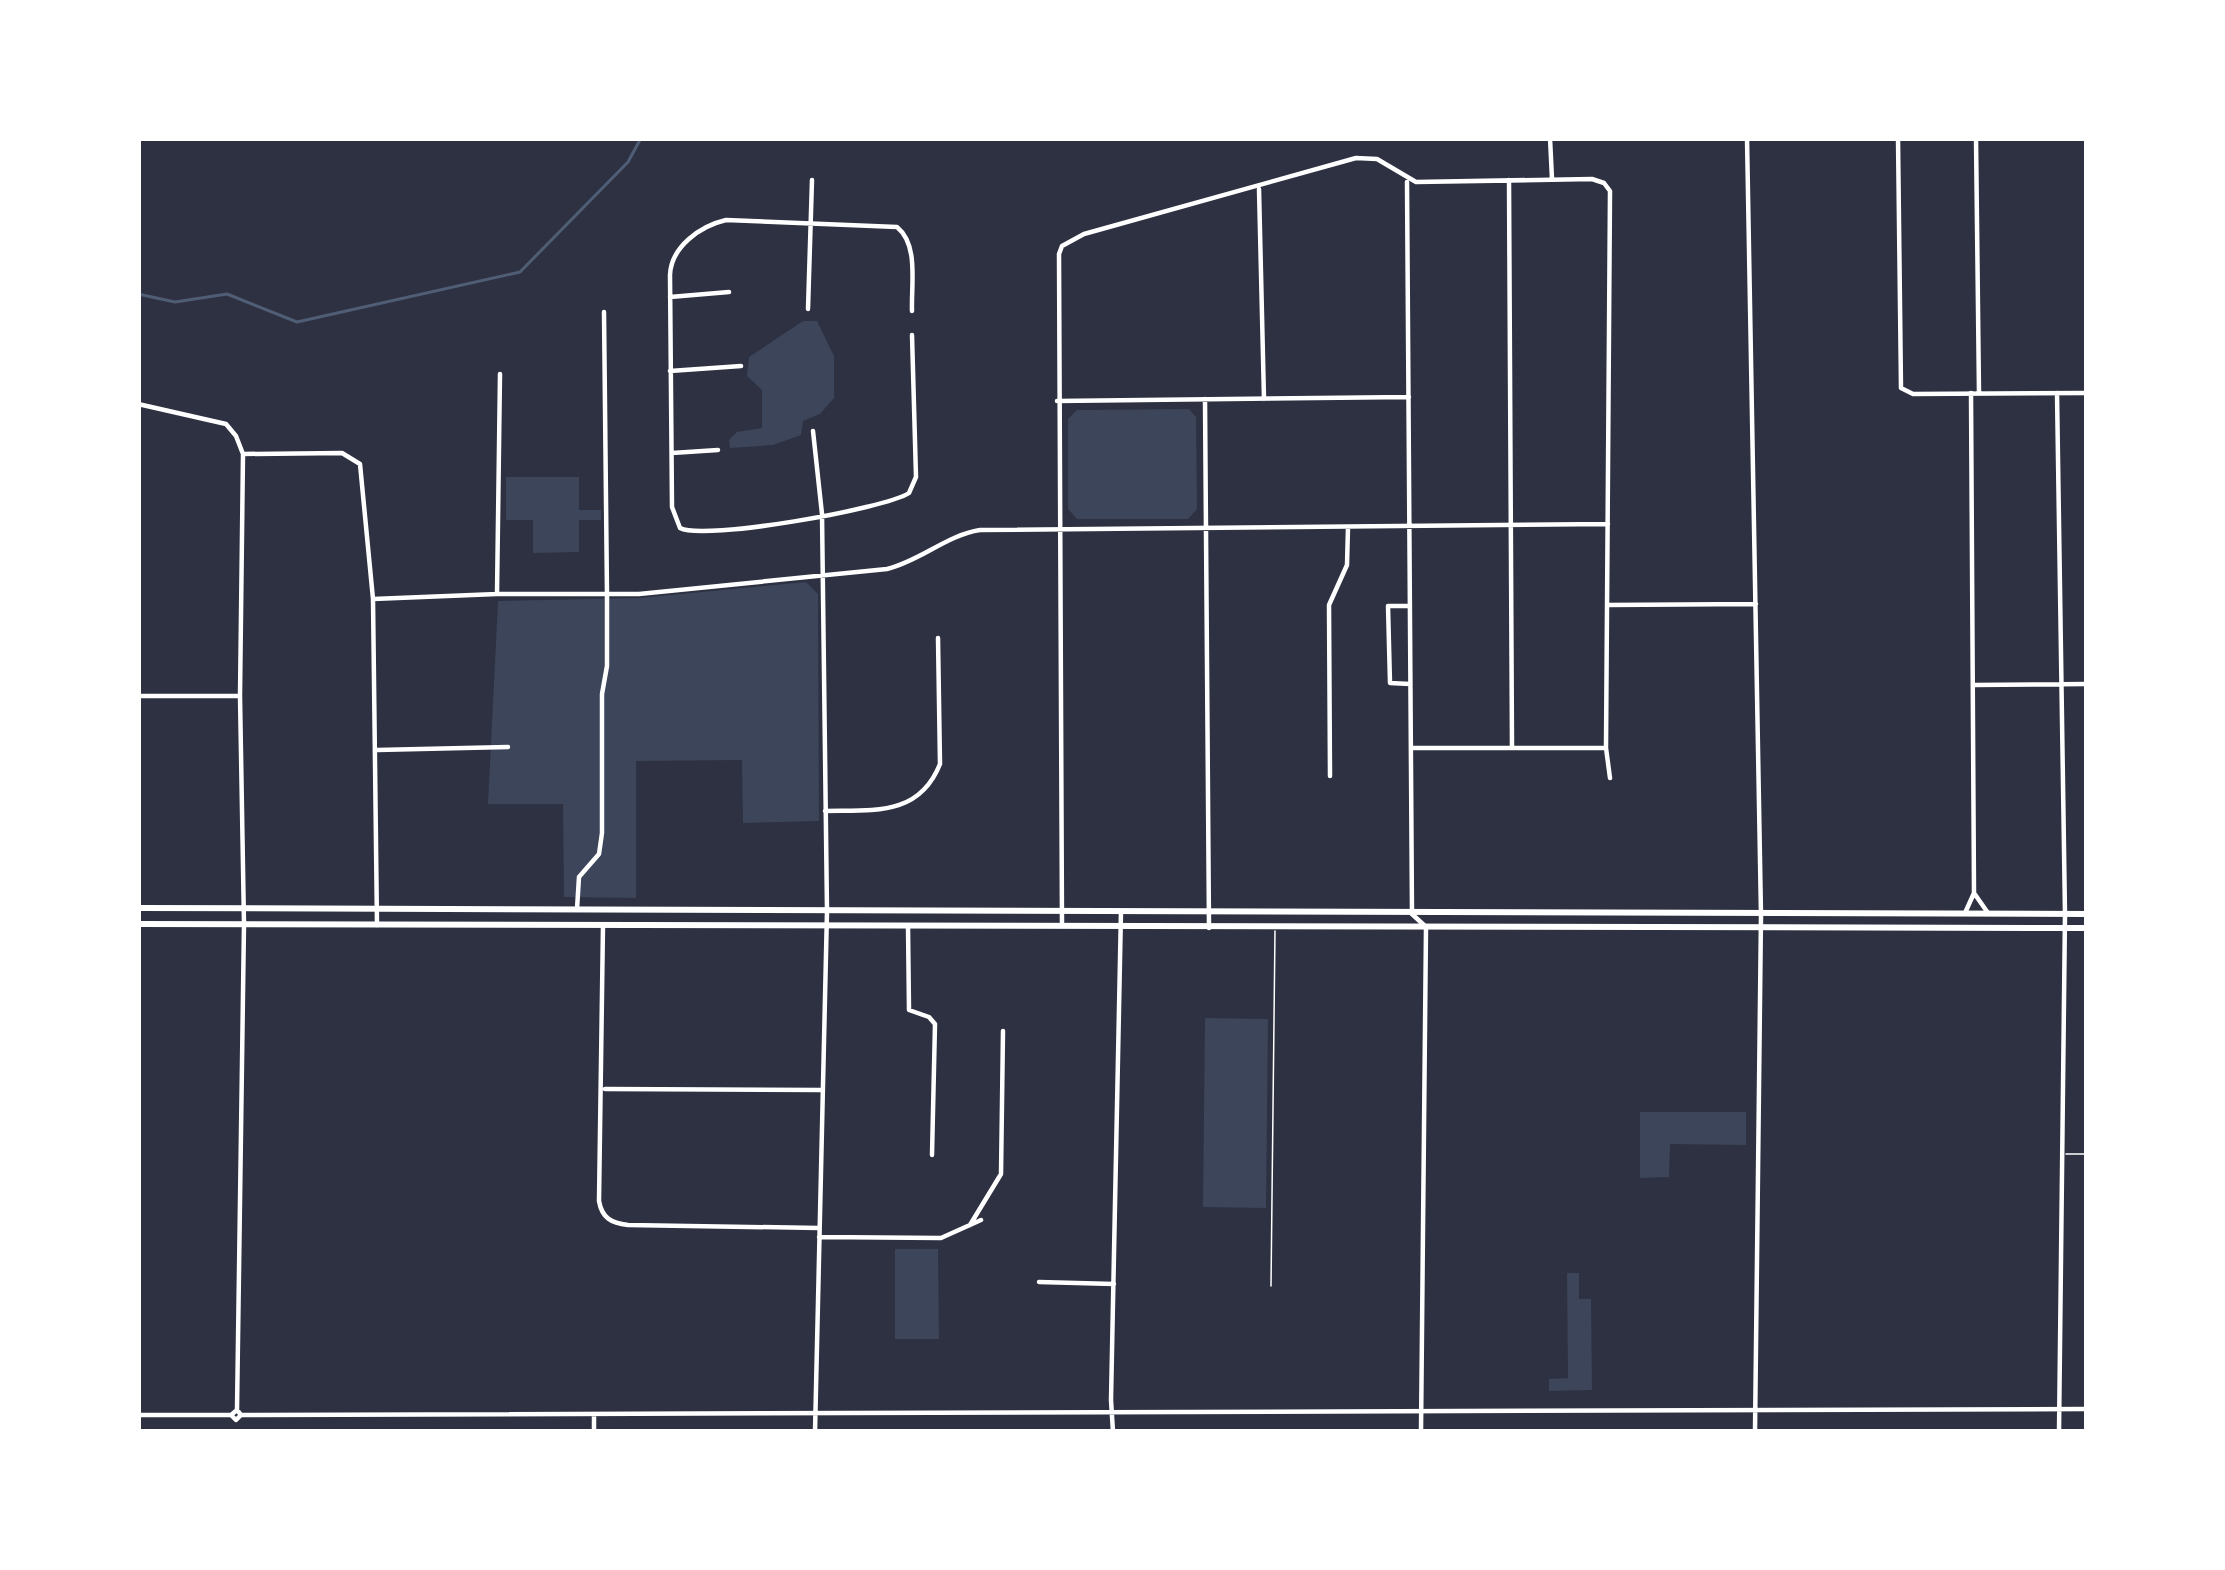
<svg xmlns="http://www.w3.org/2000/svg" width="2225" height="1570" font-family="'Titillium Web',sans-serif">
	<style>
		.green { fill: #3c4559 }
		.lines { fill: none; stroke-linecap: round; stroke-linejoin: round }
		.stream { stroke: #4f5d75; stroke-width: 3 }
		.service { stroke: #fff; stroke-width: 1.5 }
		.minor { stroke: #fff; stroke-width: 4.5 }
		.tertiary { stroke: #fff; stroke-width: 4.5 }
		.secondary { stroke: #fff; stroke-width: 6 }
	</style>
	<rect width="100%" height="100%" fill="#2d3142"/>
	<path class="green" d="M803,321h14l17,35v42l-14,16 -17,7 -2,14 -28,10 -43,3 -1,-8 8,-8 25,-4v-38l-15,-14 2,-19z
		M1189,409l7,8 1,92 -9,10h-111l-9,-10v-90l9,-9z
		M506,477h73v33h22v10h-22v32l-46,1v-33h-27z
		M806,582l12,12 1,227 -76,2 -1,-63 -106,1v137l-72,-1 -1,-93h-75l10,-203 141,-3z
		M1205,1018l63,1 -2,189 -63,-1z
		M1640,1112h106v33l-76,-1 -1,33 -29,1z
		M895,1249h43l1,90h-44z
		M1567,1273h12v26h12l1,91 -43,1v-12l19,-1z"/>
	<g class="lines">
		<path class="stream" d="M138,294l37,8 52,-8 70,28 223,-50 108,-110 13,-24"/>
		<path class="service" d="M2066,1154h21
			M1271,1286l4,-355"/>
		<path class="minor" d="M1550,138l2,41
			M1747,138l14,777 -6,517
			M1898,138l3,250 12,6 174,-1
			M1976,138l3,255
			M1509,180l3,568
			M1407,182l5,732
			M1259,189l5,210
			M670,297l59,-5
			M808,309l4,-129
			M912,311c-1,-27 7,-66 -15,-84l-171,-7c-26,6 -55,27 -56,55l2,232 8,21c23,13 205,-19 229,-35l7,-16 -4,-142
			M670,371l71,-5
			M2057,393l8,521 -6,518
			M1205,399l4,529
			M1057,401l352,-4
			M138,404l88,20 10,12 7,18 -3,242 4,228 -7,486
			M813,431l9,83 5,397 -12,521
			M672,453l46,-3
			M243,454l99,-1 18,11 13,135 4,326
			M497,594l3,-220
			M373,599l124,-5h142l248,-25c33,-8 60,-34 93,-39l628,-6
			M1607,605l149,-1
			M1410,606h-22l2,77 20,1
			M1973,685l114,-1
			M138,696h102
			M1411,748h195
			M377,750l131,-3
			M1330,776l-1,-171 18,-40 1,-38
			M825,811c47,-1 94,6 115,-47l-2,-126
			M1974,893l14,20
			M577,909l2,-32 20,-23 3,-21v-139l5,-28v-72l-3,-282
			M1965,913l9,-20 -3,-500
			M603,925l-4,276c3,17 12,22 29,24l191,3
			M908,926l1,84 20,7 6,7 -3,131
			M1062,926l-3,-672 3,-8 22,-12 272,-76 21,1 39,23 176,-3 12,4 6,8 -4,557 4,30
			M605,1089l216,1
			M970,1225l31,-51 2,-143
			M819,1237l122,1 40,-18
			M1039,1282l75,2
			M237,1410l4,5 -5,5 -5,-5z
			M594,1414v18
			M138,1415h93
			M241,1415l1846,-6
			M1113,1432l-2,-32 10,-489"/>
		<path class="tertiary" d="M1412,914l14,13 -5,505"/>
		<path class="secondary" d="M138,908l1949,6
			M138,924l1949,4"/>
	</g>
	<rect width="2225" height="1570" fill="none" stroke="#ffffff" stroke-width="282"/>
</svg>
